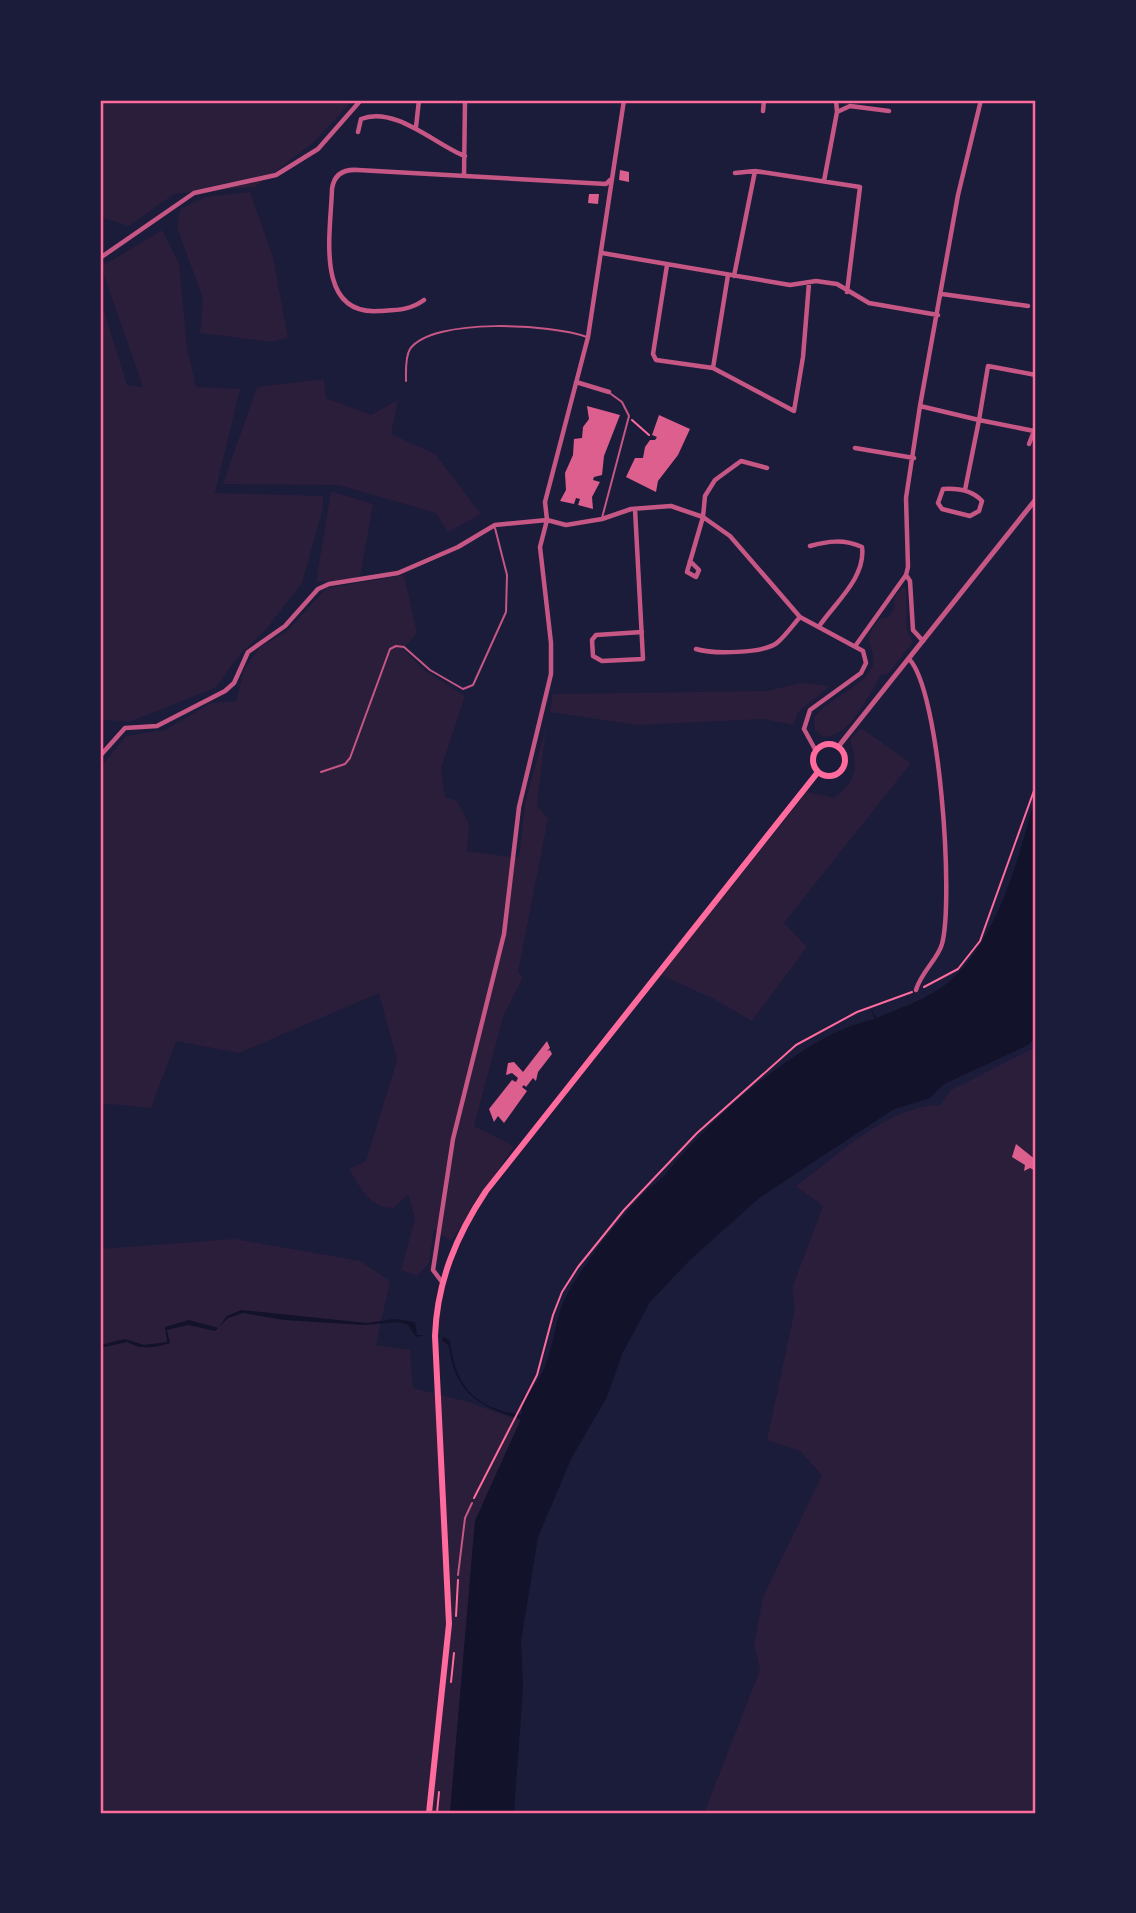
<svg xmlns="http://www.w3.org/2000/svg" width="1136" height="1913" font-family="Quicksand,sans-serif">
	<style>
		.green { fill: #2a1e3b }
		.water { fill: #12122b }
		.building { fill: #dd5f8e }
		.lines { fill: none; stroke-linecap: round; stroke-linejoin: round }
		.path { stroke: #ff6b9d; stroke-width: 2 }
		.service { stroke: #c65784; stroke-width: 2 }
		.minor { stroke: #c65784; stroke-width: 4.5 }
		.tertiary { stroke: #c65784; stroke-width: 5 }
		.secondary { stroke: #ff6b9d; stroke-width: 6 }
		.neatline { fill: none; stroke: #ff6b9d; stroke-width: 2.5 }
	</style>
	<rect width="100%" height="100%" fill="#1b1b3a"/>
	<path class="green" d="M100,100h253l-39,42 -59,45 -81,7 -45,32 -29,-9z
		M250,192l23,65 15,81 -16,4 -72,-9 3,-34 -26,-72 3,-18 25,-12z
		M162,230l17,33 8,84 9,40 44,2 -25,104 108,3v12l-21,75 -35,45 -26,25 -26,35 -86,34 -29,-3v-421l27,87 16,2 -42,-120z
		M324,379l2,19 45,17 27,-15 -7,34 44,20 46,60 -33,18 -12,-19 -98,-28 -115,-1 34,-97z
		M331,491l42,13 -13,74 -44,4z
		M404,575l13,58 -14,16 21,21 41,26 -24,73 4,28 12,4 12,23 -2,27 52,7 6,-55 21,-76 -9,78 11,14 -30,153 5,5 -20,40 -29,109 40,20 -63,95 -17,-12 -5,34 -12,13 -16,-6 14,-51 -7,-25 -14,14c-24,1 -34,-21 -45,-39l17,-8 31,-101 -18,-67 -140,60 -63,-12 -25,67 -51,-5v-335l26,-32 39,-6 46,-27 25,-2 8,-31 16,-23 26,-15 41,-44z
		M902,588h4l1,44 6,10 -25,32 -7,1c-13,20 -30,62 -58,62l-8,-7 -1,-12c15,-20 43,-28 56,-47 8,-11 0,-21 -1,-32 0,-7 7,-15 10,-20l10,-2 6,-9 -1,-10z
		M801,683l29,3 -32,26 -4,13 -30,-6 -127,6 -87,-13 3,-18 214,-3z
		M861,728l50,35 -127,160 23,24 -55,74 -38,-22 -53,-24 146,-183 27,6c24,-18 24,-31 16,-58z
		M1030,1050h6v763h-332l56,-143 -6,-26 9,-47 59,-122 -22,-24 -33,-11 28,-131 -3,-21 31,-82 -27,-20c41,-30 92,-81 145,-81l10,-15z
		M235,1239l125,22 30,20 -14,64 34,5 3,38 56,14 51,19 -45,100 -25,292h-350v-564z"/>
	<path class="water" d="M1036,793v244l-8,8 -84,39 -14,14 -36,11 -135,89 -69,62 -40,42 -28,52 -15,43 -35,60 -34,80 -17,104 2,47 -9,125h-64l25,-292 46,-102c-42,-12 -67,-27 -72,-73l-7,-6 2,-3 6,4c6,46 24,67 72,74v-17c36,-29 26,-72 48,-109 21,-35 47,-67 75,-97 6,-6 14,-10 20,-17 44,-55 139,-142 210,-156l-4,-9 6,8c23,-10 48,-18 68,-33 52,-41 75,-130 91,-192z
		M241,1310l126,13 27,-4 21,3 2,13h8l-9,2 -8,-12 -8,-3 -36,3 -80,-5 -41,-7 -15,5 -13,13 -27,-6 -21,5 3,13c-16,5 -28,7 -43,-1l-27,6v-3l25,-6 19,6 23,-3 -2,-15 24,-7 29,8 9,-12z"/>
	<path class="building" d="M620,170l9,2v10l-10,-2z
		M589,194h10l-1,10 -10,-1z
		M587,406l33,9 -16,41 -2,19 -8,2 -1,3 7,2 -8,15 1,12 -15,-4 2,-6 -4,-1 -2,6 -14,-3 6,-11 -1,-17 8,-18 1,-16 8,-1 1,-11 6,-8z
		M659,415l31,14 -12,26 -20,26 -2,11 -30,-15 9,-19h8l2,-11 5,-7h5l2,-3 -5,-2z
		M547,1041l3,7 -3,3 3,-1 2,4 -14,18 -2,9 -3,-3 -7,9 -2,-2 -2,2 5,4 -23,32 -6,-7 -4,6 -5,-13 23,-29 4,2 2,-4 -6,-5 -6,2 2,-12 6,-1 9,10z
		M1016,1144l20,16v11l-6,-3 -6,3 1,-6 -13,-8z"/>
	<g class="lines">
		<path class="path" d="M632,420l17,15
			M924,987l34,-18 22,-28 56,-156
			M474,1498l63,-123 16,-60 9,-23 16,-25 46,-57 73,-77 99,-88 61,-33 55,-20
			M456,1616l2,-36
			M451,1682l3,-29
			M437,1813l2,-21"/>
		<path class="service" d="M406,381c0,-10 -1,-24 4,-32 23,-32 143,-25 177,-12
			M602,518l27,-102 -7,-14 -11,-8
			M321,772l24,-8 5,-6 40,-109 6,-3 8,1 26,23 33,19 10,-4 33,-73 1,-37 -12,-47
			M458,1575l7,-57 7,-15"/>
		<path class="minor" d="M836,100l1,12
			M763,111l1,-11
			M416,127l3,-27
			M358,132l3,-13c34,-14 76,27 104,37
			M735,173l20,-2 105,16 -13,105
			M464,176l1,-76
			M824,181l13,-69 13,-6 39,5
			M602,253l188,32 26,-4 21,3 32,19 69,12
			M100,258l94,-65 82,-18 42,-26 43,-49
			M667,265l-14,89 3,6 57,8 81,43 9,-54 6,-74
			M734,276l21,-105
			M942,294l86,12
			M424,300c-15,11 -29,10 -46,11 -64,4 -47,-81 -46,-122 2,-15 12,-20 26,-19l248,14 4,-4
			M713,368l15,-93
			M576,382l33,10
			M920,406l59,14 9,-54 48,9
			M1029,444l5,-13
			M855,448l59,10
			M943,489c15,-1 29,1 39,12l-3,10 -9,5 -28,-7 -4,-6z
			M965,490l14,-70 55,11 2,-4
			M635,509l8,150 -41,2 -9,-5 -1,-16 4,-5 46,-3
			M810,546c18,-5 34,-7 52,1 4,30 -26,55 -42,78
			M690,561l9,9 -3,7 -9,-5 16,-55 2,-21 10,-16 26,-19 26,7
			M906,575l4,6 3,49 10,11
			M856,645l50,-70 2,-8 -2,-69 14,-92 38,-211 23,-95
			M696,649c16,5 69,5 82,-7 8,-7 15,-17 22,-25
			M909,659c31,31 45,241 33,285 -4,15 -21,28 -26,46
			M100,756l25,-28 32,-2 68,-35 9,-8 14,-31 37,-26 33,-37 11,-5 69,-11 60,-26 37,-22 52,-5 19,5 36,-6 29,-10 40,-3 32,11 27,19 70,81 63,34 3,12 -5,10 -51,37 -6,19 12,22
			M442,1282l-9,-12 20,-131 51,-205 15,-127 32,-133v-31l-11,-96 7,-27 -2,-18 43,-165 36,-237"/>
		<path class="tertiary" d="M838,747l198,-248"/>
		<path class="secondary" d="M813 760a16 16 0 1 1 32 0a16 16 0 1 1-32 0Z
			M429,1813l20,-189 -14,-288c2,-54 21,-100 51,-145l332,-419"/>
	</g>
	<rect width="1136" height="1913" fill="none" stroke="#1b1b3a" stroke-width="203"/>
	<rect x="102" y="102" width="932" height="1710" class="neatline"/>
</svg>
